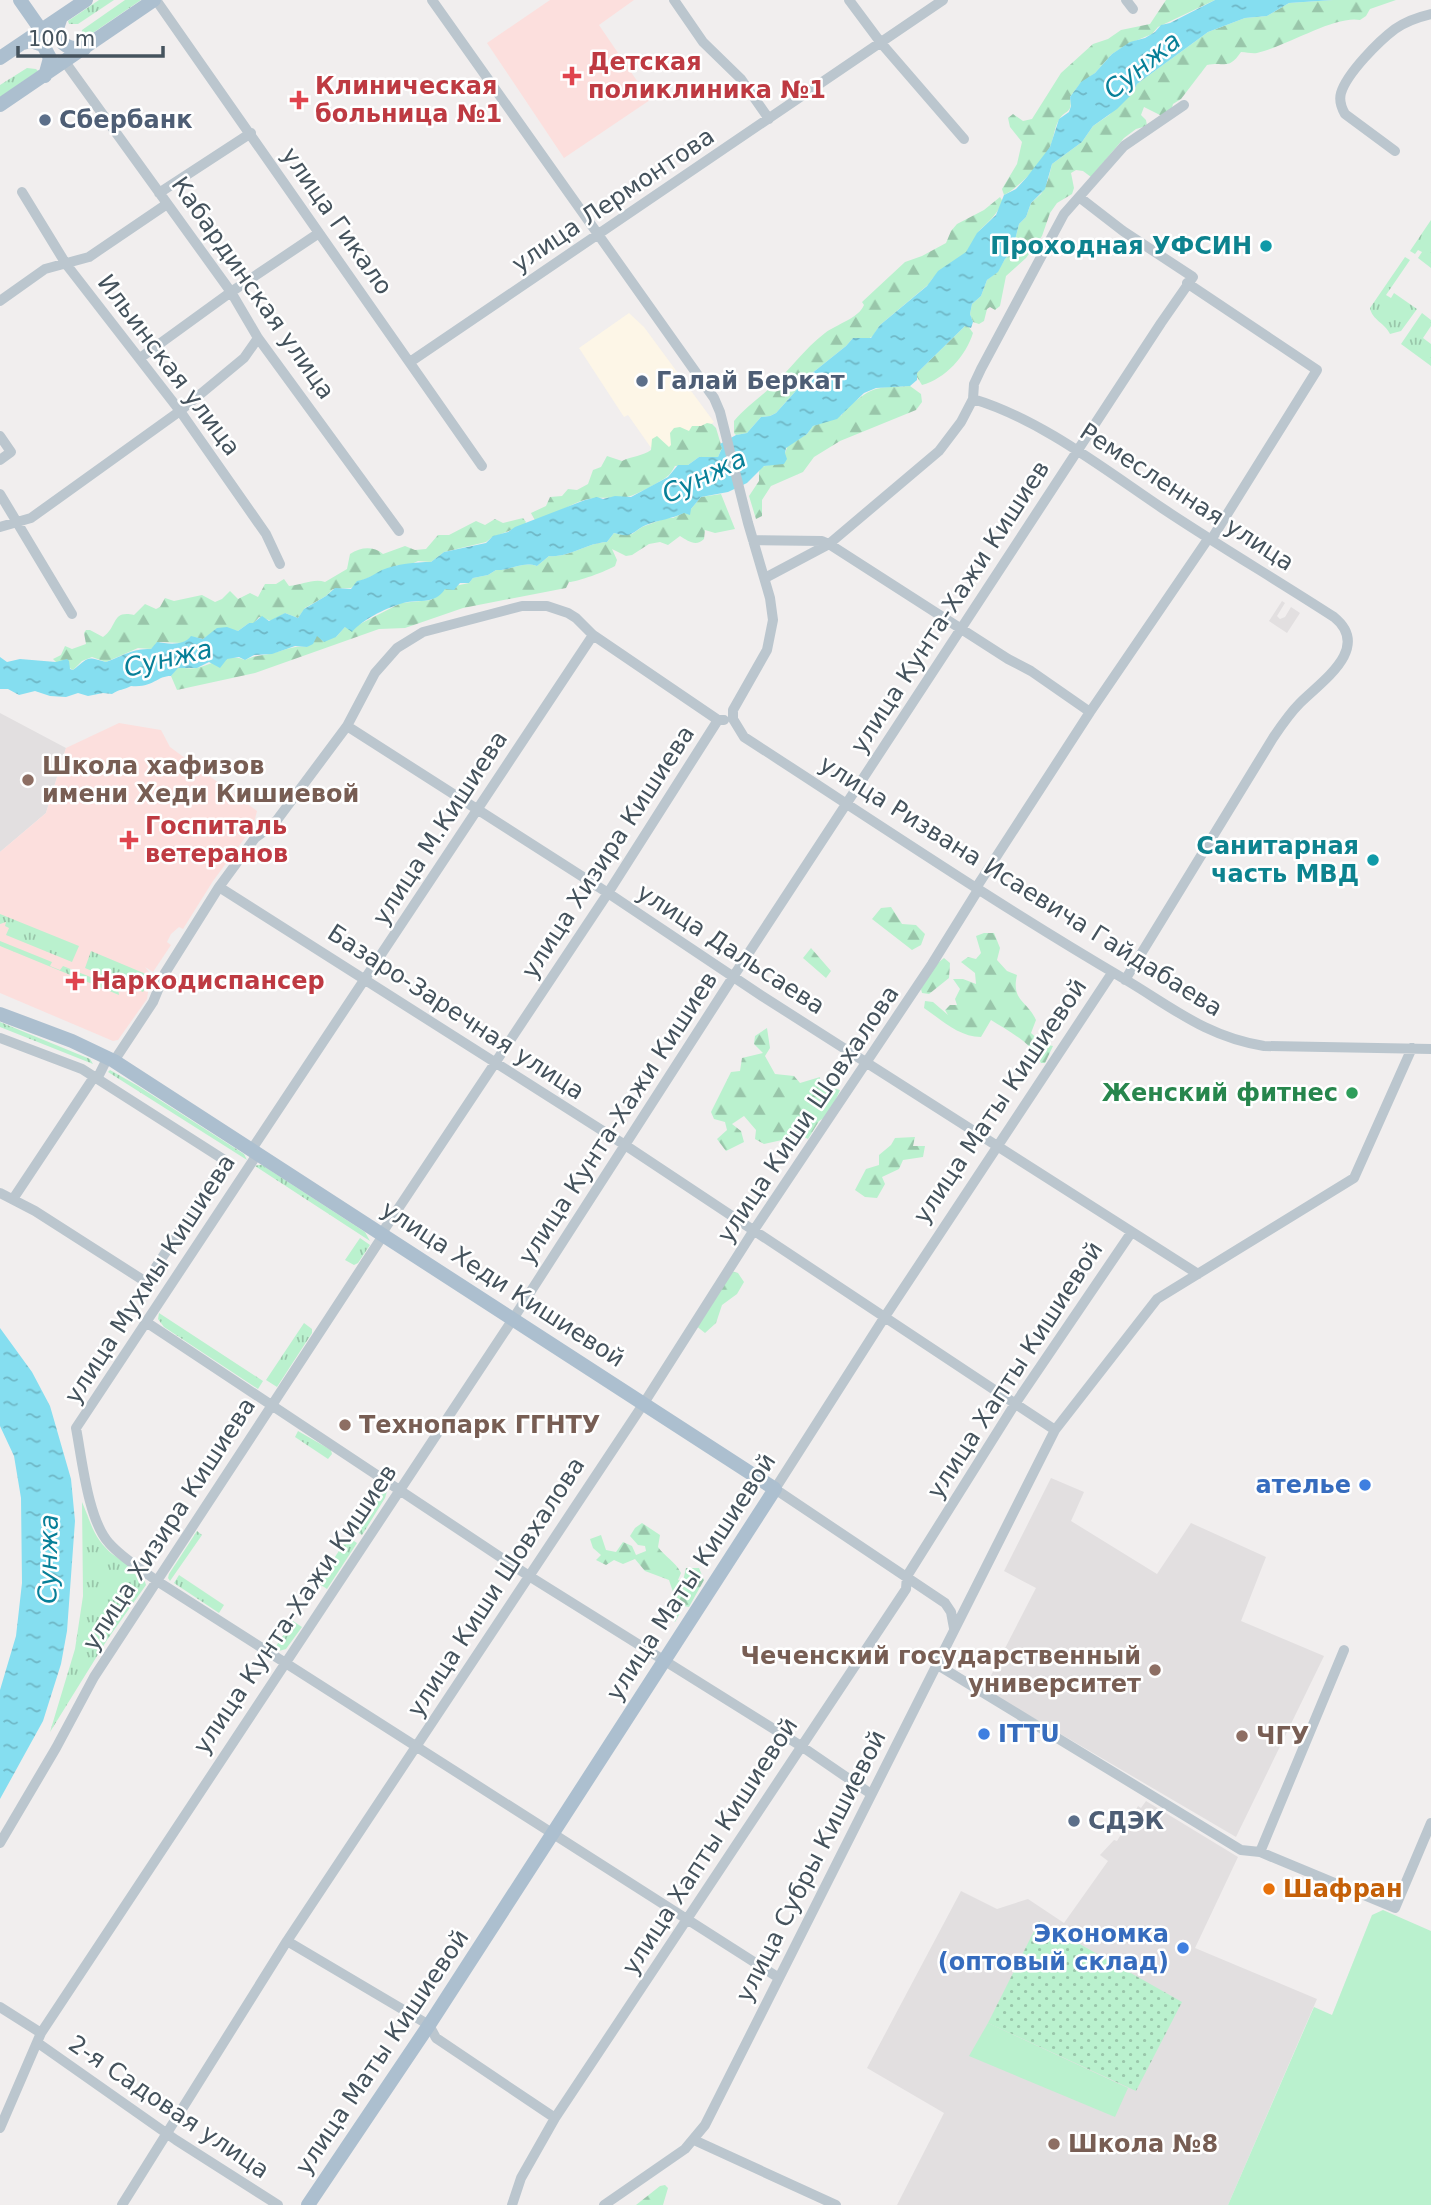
<svg xmlns="http://www.w3.org/2000/svg" width="1431" height="2205" font-family="'DejaVu Sans',sans-serif">
	<style>
		.commercial { fill: #fdf6e7 }
		.education { fill: #e2dfe0 }
		.medical { fill: #fcdfdd }
		.grass { fill: url(#grass-tufts) }
		.forest { fill: url(#forest-firs) }
		.park { fill: url(#park-dots) }
		.pitch { fill: #baf1ce }
		.water { fill: url(#water-ripples) }
		.lines { fill: none; stroke-linecap: round; stroke-linejoin: round }
		.minor { stroke: #bbc6ce; stroke-width: 10 }
		.major { stroke: #acbfcf; stroke-width: 14 }
		.health-dot { fill: #e0444e; stroke: #fff; stroke-width: 2.5 }
		.service-dot { fill: #5c6f8a; stroke: #fff; stroke-width: 2.5 }
		.culture-dot { fill: #0f9aa8; stroke: #fff; stroke-width: 2.5 }
		.education-dot { fill: #8d6e63; stroke: #fff; stroke-width: 2.5 }
		.leisure-dot { fill: #2e9e5b; stroke: #fff; stroke-width: 2.5 }
		.shop-dot { fill: #3f7fe0; stroke: #fff; stroke-width: 2.5 }
		.food-dot { fill: #e8710a; stroke: #fff; stroke-width: 2.5 }
		.labels { text-anchor: middle; stroke-width: 5; stroke-linejoin: round; paint-order: stroke }
		.health-label { font-size: 24px; font-weight: bold; fill: #be3a42; stroke: #fff; text-anchor: start }
		.service-label { font-size: 24px; font-weight: bold; fill: #4e5e75; stroke: #fff; text-anchor: start }
		.street-label { font-size: 24px; fill: #45535d; stroke: #fff }
		.culture-label { font-size: 24px; font-weight: bold; fill: #0d838f; stroke: #fff; text-anchor: end }
		.education-label { font-size: 24px; font-weight: bold; fill: #785e54; stroke: #fff; text-anchor: start }
		.leisure-label { font-size: 24px; font-weight: bold; fill: #27864d; stroke: #fff; text-anchor: end }
		.shop-label { font-size: 24px; font-weight: bold; fill: #366cbe; stroke: #fff; text-anchor: end }
		.food-label { font-size: 24px; font-weight: bold; fill: #c56008; stroke: #fff; text-anchor: start }
		.water-label { font-size: 26px; font-style: italic; fill: #077f98; stroke: #fff }
	</style>
	<defs>
		<pattern id="grass-tufts" width="24" height="20" patternUnits="userSpaceOnUse" patternTransform="scale(1.75)"><rect width="24" height="20" fill="#baf1ce"/><path d="M3 7l-1-3M5 7V3M7 7l1-3M15 17l-1-3M17 17v-4M19 17l1-3" fill="none" stroke="#99c6aa"/></pattern>
		<pattern id="forest-firs" width="22" height="20" patternUnits="userSpaceOnUse" patternTransform="scale(1.75)"><rect width="22" height="20" fill="#baf1ce"/><path d="M5 1l3.5 6h-7zM16 11l3.5 6h-7z" fill="#99c6aa"/></pattern>
		<pattern id="park-dots" width="8" height="8" patternUnits="userSpaceOnUse" patternTransform="scale(1.75)"><rect width="8" height="8" fill="#baf1ce"/><path d="M2 2h.1M6 6h.1" fill="none" stroke="#99c6aa" stroke-width="1.8" stroke-linecap="round"/></pattern>
		<pattern id="water-ripples" width="26" height="14" patternUnits="userSpaceOnUse" patternTransform="scale(1.75)"><rect width="26" height="14" fill="#85def0"/><path d="M2 4q2-2 4 0t4 0M15 11q2-2 4 0t4 0" fill="none" stroke="#6fb7c6"/></pattern>
	</defs>
	<rect width="100%" height="100%" fill="#f1eeee"/>
	<path class="commercial" d="M629,313l15,14 70,95 -53,40 -33,-47 -4,2 -45,-69z"/>
	<path class="education" d="M1282,601l3,2 -8,13 3,3 5,-2 6,-10 9,6 -13,20 -18,-12z
		M0,713l66,35 -20,65 -46,39z
		M1051,1478l33,14 -13,29 86,53 34,-51 75,34 -25,64 83,35 -88,181 -252,-148 52,-101 -32,-17z
		M1146,1801l92,56 -43,91 122,51 -89,206h-331l47,-92 -77,-45 94,-177 36,18 31,-10 36,24 44,-62 -8,-6 14,-15 3,1 21,-35 3,2z"/>
	<path class="medical" d="M550,0h84l-35,25 51,75 -86,58 -77,-115z
		M119,723l42,7 9,17 87,64 -4,16 -40,54 -30,48 -4,-2 -8,7 -4,8 4,3 -18,27 -8,-5 8,10 -4,8 -2,14 -29,41 -5,1 -113,-48v-141l46,-39 20,-65z"/>
	<path class="grass" d="M99,0h15l-36,24h-9l-1,-3z
		M125,0h16l-60,41 1,-11z
		M27,68l9,1 2,2 -38,26v-12z
		M1431,220v48l-13,-10 4,-6 -4,-2 -3,4 -5,-3z
		M1405,257l5,3 -24,35 5,3 3,-5 23,16 -16,22 -11,3c-5,-11 -18,-14 -20,-26z
		M1422,313l9,7v6l-8,12 8,6v22l-30,-22z
		M0,914l79,32 -7,16 -66,-27 3,-7 -4,-2 1,-4 -6,2z
		M0,941l52,21 -2,4 10,4 3,-4 55,22 1,7 -119,-49z
		M91,951l62,26 -10,15 -58,-24z
		M0,1022l90,37 3,5 -93,-37z
		M110,1070l28,16 106,68 3,6 -139,-88z
		M258,1165h4l103,67 5,9 -115,-75z
		M360,1238l10,7 -12,18 -4,2 -9,-5z
		M159,1313l104,68 -5,8 -94,-62 -6,-8z
		M304,1323l8,6v4l-35,54 -11,-7z
		M298,1431l33,19 1,4 -4,5 -33,-22z
		M383,1484l4,7 -2,7 -23,37 -9,-6z
		M82,1502c7,16 11,33 23,45 11,14 37,20 41,38l-39,55 -57,92 25,-83 8,-53z
		M197,1531l5,4 -32,46 -2,-3 1,-4z
		M348,1537l9,6 -30,46 -9,-6z
		M179,1575l45,30 -5,8 -45,-30z
		M293,1621l9,6 -16,22 -7,2 -5,-2z"/>
	<path class="forest" d="M1166,0h49l-57,27 -6,7 -24,10 -16,10 -17,19 -16,12 -9,12c3,18 -5,12 -11,23 -5,8 -5,18 -9,27 -7,16 -31,40 -46,48l-2,-6 15,-25 5,-22 -12,-15 -2,-9 5,-4 10,7 9,-2 29,-46 32,-29 15,-5 13,-9 29,-6z
		M1333,0h63l-26,9 -4,7 -6,4c-25,-5 -75,27 -103,33 -5,1 -10,-1 -16,-1 -13,19 -16,9 -34,13l-26,34 -8,5 -3,11 -6,2 -20,-10 -3,8 5,5 1,6 -11,3 -12,9 -33,39 -8,-6 -7,-1 -5,3 3,15 -2,6 -15,9 -7,10 -8,23 -16,22 -20,18 -6,30 -5,4 -5,-3 -3,2 -3,12 -5,3 -6,-2 -3,-8 2,-10 9,-8 6,-16 10,-8 8,-13 7,-7 7,-28 7,-7 5,-14 10,-9 7,-14 4,-16 30,-22 11,-16 16,-11 25,-25 3,-6 71,-52 37,-14 22,-2 22,-13z
		M1000,197l3,5c-6,11 -12,18 -21,26 -7,6 -9,17 -15,24 -11,13 -30,17 -38,32l-49,41 -7,11 -5,3 -15,-1 -7,8 -35,28 -35,39 -6,3 -9,1 -14,16 -11,2 -2,-2v-12c11,-13 24,-22 36,-33 20,-18 34,-39 55,-55 12,-9 34,-15 39,-28l-2,-3 43,-40 17,-6 24,-13 5,-12 6,-7 27,-14z
		M965,326h3l5,7c-7,23 -28,46 -51,52l-5,-8v-4z
		M910,386l11,8 1,8 -6,8 -76,31 -26,16 -11,15 -32,14 -9,14v16l-6,3 -7,-23 10,-15v-9l2,-5 12,-3 12,-11 3,-8 19,-11 6,-8 29,-11c3,-7 6,-8 11,-12 23,-19 29,-15 57,-17z
		M707,423l5,1 4,4 6,20 -4,9h-19l-11,8 -13,1c-2,3 -4,7 -6,9 -5,5 -36,22 -43,22 -14,2 -28,-1 -42,3 -16,5 -32,17 -49,20l-4,-7 15,-7 4,-9 12,-1 6,-7 9,1 11,-6 5,-14 8,-3 6,-11 15,5c10,-5 21,-5 29,-11l1,-11 5,-3 12,11 2,-2 -1,-12 4,-5 6,-1 9,4 3,-5h9z
		M721,494l14,35 -20,4 -10,-3 -1,9c-8,8 -16,2 -24,-3l-12,9 -8,-3 -11,2 -17,11 -6,1 -14,-7 5,11 -2,6c-8,5 -38,16 -46,16l-3,6 -103,20 -58,20 -26,1 -124,44 -78,17 -6,-14 7,-9c6,1 12,2 18,1 16,-3 32,-16 49,-8 10,-5 18,-4 28,-7 13,-3 21,-8 34,-6l10,-12 19,2 9,-10 13,-2 43,-22 30,-3 14,-12 24,-5 4,-5 15,-3 8,-5c15,1 25,-9 41,-4l12,-10c20,2 37,-13 58,-14l7,-9 9,2 9,-1 10,-7 24,-9h7l18,-9 10,-12z
		M523,518l3,4 -2,3 -33,13 -5,4 -42,10 -13,10 -13,-1 -11,5 -9,-1 -35,15 -12,8 -18,1 -7,7 -21,12 -7,10 -13,-5 -13,8 -13,-4 -6,7 -4,-1 -11,8c-16,-3 -20,-2 -35,8l-9,-2 -12,6 -22,-1 -9,7 -13,-1 -32,14 -14,-5 -10,4 -9,9 -13,-8h-4l-3,-3 8,-4 4,-9 7,3 14,-5 -2,-11 2,-3h4l13,7c15,-10 8,-27 31,-22l11,-11 11,5 4,-2 5,-9 9,3 28,-6 13,7 7,-3 8,-8 8,8 12,-6 8,4 7,-13h11l8,-5 5,7c13,-1 25,-8 36,-4l22,-13 3,-15c11,-7 23,-8 33,0l22,-8 10,4 11,-1 12,-14h11l27,-14 9,4 10,-6 8,4z
		M891,907l11,17 14,1 9,9 -4,11 -9,5 -40,-31 9,-11z
		M984,933h10l6,15 -3,12 10,11 10,4c-6,26 10,25 19,45l-5,13 12,11 10,2 -8,17h-4c-8,-20 -33,-32 -50,-43l-10,17c-22,0 -39,-17 -57,-29l1,-7 8,1 15,13 -3,-5 5,-5h7l-2,-6 5,-10 -7,-10h10l13,5 -1,-11 -14,-11 7,-5 8,2 5,-6 -5,-17z
		M811,948l20,23 -5,7 -23,-20z
		M944,958l6,5 -1,15 -20,16 -7,-1 -1,-4 13,-23z
		M767,1028l3,20 -5,8 10,18 19,2 6,7 20,-6 -1,6 3,5 8,-1 10,3 -11,25 -10,6 -11,18 -10,-5 -6,11 -10,-5 -18,4 -9,-5 1,-9 -12,-14 -12,8 9,7 3,11 -18,9 -9,-12 10,-9 -2,-8 -11,-3 -3,-7 20,-40 9,-1 2,-13 21,-5 -9,-9 1,-8z
		M915,1137l-2,9h12l-2,11 -20,3 -4,9 -17,8 3,7 -8,14 -12,-1 -10,-7 11,-21 13,-4v-10l12,-10 4,-7z
		M731,1271l7,2 6,9 -7,12 -15,11 -6,18 -11,10 -10,-8z
		M642,1523l18,12 -2,12c7,10 17,14 23,26l-3,7 5,1 3,-13h13l5,12 -15,27 -5,-1 -9,16 -11,-16 12,-5 -7,-21 -24,-9 -10,-12 -12,5 -9,-4 -8,5 -10,-5 5,-5 -8,-7 -3,-9 11,-4 5,15 10,2 7,-10 9,4 4,9 10,-4 -1,-5 -7,-1 -8,-9 5,-8z
		M665,2185l3,3 -5,17h-27l24,-19z"/>
	<path class="park" d="M1039,1921l143,81 -46,89 -148,-68z"/>
	<path class="pitch" d="M1383,1910l48,21v274h-203l86,-198 18,8 40,-100z
		M988,2023l140,65 -13,29 -146,-61z"/>
	<path class="water" d="M1215,0h118l-44,3 -22,13 -22,2 -37,14 -71,52 -4,9 -16,16 -24,17 -11,16 -30,22 -7,25 -14,14 -5,14 -7,7 -7,28 -7,7 -7,13 -11,8 -6,16 -9,8 -2,10 3,8 -2,6 -6,-2 -48,47v7l-7,6 -34,2 -12,5 -27,26 -24,7 -6,8 -21,14 -1,5 2,6 -3,5 -20,2 -17,17 -19,9 -27,5 -10,12 -1,6 -6,-2c-13,6 -25,7 -38,12 -6,2 -10,7 -15,9 -5,3 -11,0 -17,-1l-7,9c-21,1 -38,16 -58,14l-12,10c-16,-5 -26,5 -41,4l-8,5 -15,3 -4,5h-9l-6,7 -9,-1c-11,17 -28,9 -45,15 -16,5 -38,16 -48,28l-7,-5 -9,10 -12,5 -7,-6 -4,8 -6,3 -12,-1 -23,8 -18,1 -9,5 -6,-3 -12,2 -7,9 -11,-6 -12,6h-19l-7,8c-15,0 -17,12 -40,10 -7,4 -12,3 -19,8l-9,-1 -15,3 -10,-3 -12,4 -16,-1 -15,-5 -16,4 -11,-6h-8v-32l7,5 13,-3 36,3 11,-3 2,2 1,8 3,1c17,-13 12,-14 33,-8 19,-7 25,-13 45,-13l6,-7c11,2 27,4 34,-6l12,3 14,-11 10,-1 11,4 11,-8h4l9,-7 7,5 16,-8 13,5 6,-9 22,-13 9,-8 16,1 6,-8c10,-2 16,-6 25,-11 14,-6 34,-8 49,-8l13,-10 42,-9 7,-7 15,-4 7,-5 70,-27 12,-3 6,2 12,-3 16,1 37,-20 10,-12h10l11,-8h19l4,-9 -2,-4 16,-9 11,-2 14,-16 9,-1 6,-3 35,-39 35,-28 7,-8h18l9,-13 47,-39 11,-15 28,-19 11,-19 19,-18 8,-20 12,-6 11,-12 23,-30 9,-28 10,-7 2,-6 -1,-9 11,-15 14,-9 17,-19 18,-12 15,-4 10,-6 6,-7 9,-2z
		M0,1328l32,44 18,34 21,73 4,42 -8,110 -6,33 -18,57 -43,78v-109l16,-54 6,-53 -1,-85 -7,-42 -14,-30z"/>
	<g class="lines">
		<path class="minor" d="M156,0l326,466
			M432,0l282,398 6,14 28,111 22,75 3,22 -6,30 -34,60v9l11,18c127,82 252,167 382,243 47,28 81,57 138,66l167,3
			M674,0l29,42 38,37 28,40
			M849,0l32,43 83,96
			M1126,0l7,9
			M65,62l166,230 27,46 141,193
			M1395,151l-50,-37c-4,-7 -6,-14 -4,-21 6,-20 38,-52 54,-64 11,-8 23,-12 36,-15
			M22,192l44,72 114,147 86,123 14,30
			M159,193l92,-60
			M1187,283l130,87 -106,170
			M0,301l45,-32 44,-12 78,-53
			M140,358l91,-66 88,-59
			M410,362l533,-362
			M973,399c67,20 131,70 189,109 57,38 115,72 172,109 38,31 -12,64 -34,86 -11,11 -19,23 -27,35l-148,242
			M0,436l11,16 -11,8
			M0,494l72,120
			M0,527l31,-9 149,-107 64,-53 14,-20
			M753,540l69,1 7,3 179,115 23,12 59,41
			M765,578l64,-34 110,-93 22,-29 12,-23 1,-15 7,-15 83,-155 60,-68 60,-41
			M347,726l261,167 154,103 436,278
			M219,887l406,258 430,285
			M976,888l114,-176 118,-173
			M0,1038l82,31 144,92 -80,121 -111,-71 -35,-18
			M114,1061l39,-59 12,-29 54,-86 36,-49 19,-14 73,-98 28,-53 22,-25 26,-16 99,-26h25l21,7 8,5 17,17 125,85
			M252,1149l341,-514
			M258,1153l-182,275c6,31 12,92 33,115 13,15 32,26 48,38l622,397
			M13,1199l81,-122 5,-2 9,-18
			M382,1233l226,-340 110,-173h6
			M146,1322l383,254 272,170 70,48
			M954,1628l-3,-16 -6,-9 -170,-114 109,-171 228,-345
			M936,1664l305,186 19,2 135,56 36,-85
			M0,1843l56,-95 38,-71 290,-443
			M1260,1852l84,-202
			M287,1941l142,84 7,13 119,80
			M0,2007l41,26
			M38,2043l138,97 102,65
			M0,2128l41,-95 472,-714 220,-342 428,-654 32,-46 -70,-46 -44,-34
			M694,2140l142,65
			M122,2205l165,-264 357,-538 110,-173 178,-266 46,-74
			M512,2205l9,-27 34,-60 351,-529 1,-13 108,-172 116,-171
			M604,2205l81,-56 20,-24 350,-695 102,-131 197,-121 58,-130"/>
		<path class="major" d="M20,0l21,30
			M61,17l-5,14c5,15 13,18 28,18
			M23,43l8,-2 12,4 7,13 -5,18
			M0,58l86,-58
			M0,105l154,-105
			M0,1014l72,27 42,20 661,428 -346,536 -121,180"/>
	</g>
	<g class="health-dot">
		<path d="M568.5 65.5h7v7h7v7h-7v7h-7v-7h-7v-7h7z"/>
		<path d="M295.5 89.5h7v7h7v7h-7v7h-7v-7h-7v-7h7z"/>
		<path d="M125.5 829.5h7v7h7v7h-7v7h-7v-7h-7v-7h7z"/>
		<path d="M71.5 970.5h7v7h7v7h-7v7h-7v-7h-7v-7h7z"/>
	</g>
	<g class="service-dot">
		<circle cx="45" cy="120" r="7"/>
		<circle cx="642" cy="381" r="7"/>
		<circle cx="1074" cy="1821" r="7"/>
	</g>
	<g class="culture-dot">
		<circle cx="1266" cy="246" r="7"/>
		<circle cx="1373" cy="860" r="7"/>
	</g>
	<g class="education-dot">
		<circle cx="28" cy="780" r="7"/>
		<circle cx="345" cy="1425" r="7"/>
		<circle cx="1155" cy="1670" r="7"/>
		<circle cx="1242" cy="1736" r="7"/>
		<circle cx="1054" cy="2144" r="7"/>
	</g>
	<circle class="leisure-dot" cx="1352" cy="1093" r="7"/>
	<g class="shop-dot">
		<circle cx="1365" cy="1485" r="7"/>
		<circle cx="984" cy="1734" r="7"/>
		<circle cx="1183" cy="1948" r="7"/>
	</g>
	<circle class="food-dot" cx="1269" cy="1889" r="7"/>
	<g class="labels">
		<g class="health-label">
			<text x="588" y="70">Детская<tspan x="588" dy="28">поликлиника №1</tspan></text>
			<text x="315" y="94">Клиническая<tspan x="315" dy="28">больница №1</tspan></text>
			<text x="145" y="834">Госпиталь<tspan x="145" dy="28">ветеранов</tspan></text>
			<text x="91" y="989">Наркодиспансер</text>
		</g>
		<g class="service-label">
			<text x="59" y="128">Сбербанк</text>
			<text x="656" y="389">Галай Беркат</text>
			<text x="1088" y="1829">СДЭК</text>
		</g>
		<g class="street-label">
			<text transform="translate(613 200) rotate(-34)" y="8">улица Лермонтова</text>
			<text transform="translate(337 221) rotate(55)" y="8">улица Гикало</text>
			<text transform="translate(253 288) rotate(55)" y="8">Кабардинская улица</text>
			<text transform="translate(169 365) rotate(53)" y="8">Ильинская улица</text>
			<text transform="translate(1187 497) rotate(33)" y="8">Ремесленная улица</text>
			<text transform="translate(950 607) rotate(-57)" y="8">улица Кунта-Хажи Кишиев</text>
			<text transform="translate(440 828) rotate(-57)" y="8">улица М.Кишиева</text>
			<text transform="translate(608 852) rotate(-57)" y="8">улица Хизира Кишиева</text>
			<text transform="translate(1021 886) rotate(32)" y="8">улица Ризвана Исаевича Гайдабаева</text>
			<text transform="translate(731 949) rotate(33)" y="8">улица Дальсаева</text>
			<text transform="translate(456 1012) rotate(33)" y="8">Базаро-Заречная улица</text>
			<text transform="translate(1000 1101) rotate(-56)" y="8">улица Маты Кишиевой</text>
			<text transform="translate(808 1114) rotate(-56)" y="8">улица Киши Шовхалова</text>
			<text transform="translate(618 1118) rotate(-57)" y="8">улица Кунта-Хажи Кишиев</text>
			<text transform="translate(150 1279) rotate(-57)" y="8">улица Мухмы Кишиева</text>
			<text transform="translate(503 1284) rotate(33)" y="8">улица Хеди Кишиевой</text>
			<text transform="translate(1015 1370) rotate(-57)" y="8">улица Хапты Кишиевой</text>
			<text transform="translate(169 1524) rotate(-57)" y="8">улица Хизира Кишиева</text>
			<text transform="translate(691 1577) rotate(-57)" y="8">улица Маты Кишиевой</text>
			<text transform="translate(496 1587) rotate(-57)" y="8">улица Киши Шовхалова</text>
			<text transform="translate(295 1609) rotate(-56)" y="8">улица Кунта-Хажи Кишиев</text>
			<text transform="translate(710 1846) rotate(-57)" y="8">улица Хапты Кишиевой</text>
			<text transform="translate(811 1866) rotate(-63)" y="8">улица Субры Кишиевой</text>
			<text transform="translate(382 2052) rotate(-56)" y="8">улица Маты Кишиевой</text>
			<text transform="translate(169 2107) rotate(34)" y="8">2-я Садовая улица</text>
		</g>
		<g class="culture-label">
			<text x="1252" y="254">Проходная УФСИН</text>
			<text x="1359" y="854">Санитарная<tspan x="1359" dy="28">часть МВД</tspan></text>
		</g>
		<g class="education-label">
			<text x="42" y="774">Школа хафизов<tspan x="42" dy="28">имени Хеди Кишиевой</tspan></text>
			<text x="359" y="1433">Технопарк ГГНТУ</text>
			<text x="1141" y="1664" text-anchor="end">Чеченский государственный<tspan x="1141" dy="28">университет</tspan></text>
			<text x="1256" y="1744">ЧГУ</text>
			<text x="1068" y="2152">Школа №8</text>
		</g>
		<g class="leisure-label">
			<text x="1338" y="1101">Женский фитнес</text>
		</g>
		<g class="shop-label">
			<text x="1351" y="1493">ателье</text>
			<text x="998" y="1742" text-anchor="start">ITTU</text>
			<text x="1169" y="1942">Экономка<tspan x="1169" dy="28">(оптовый склад)</tspan></text>
		</g>
		<g class="food-label">
			<text x="1283" y="1897">Шафран</text>
		</g>
		<g class="water-label">
			<text transform="translate(1142 65) rotate(-39)" y="9">Сунжа</text>
			<text transform="translate(704 476) rotate(-26)" y="9">Сунжа</text>
			<text transform="translate(168 658) rotate(-13)" y="9">Сунжа</text>
			<text transform="translate(48 1559) rotate(-89)" y="9">Сунжа</text>
		</g>
	</g>
	<path d="M18 46v10h145v-10" fill="none" stroke="#45535d" stroke-width="3.5"/>
	<text x="28" y="46" font-size="21" fill="#45535d" stroke="#ffffff" stroke-width="5" paint-order="stroke">100 m</text>
</svg>
